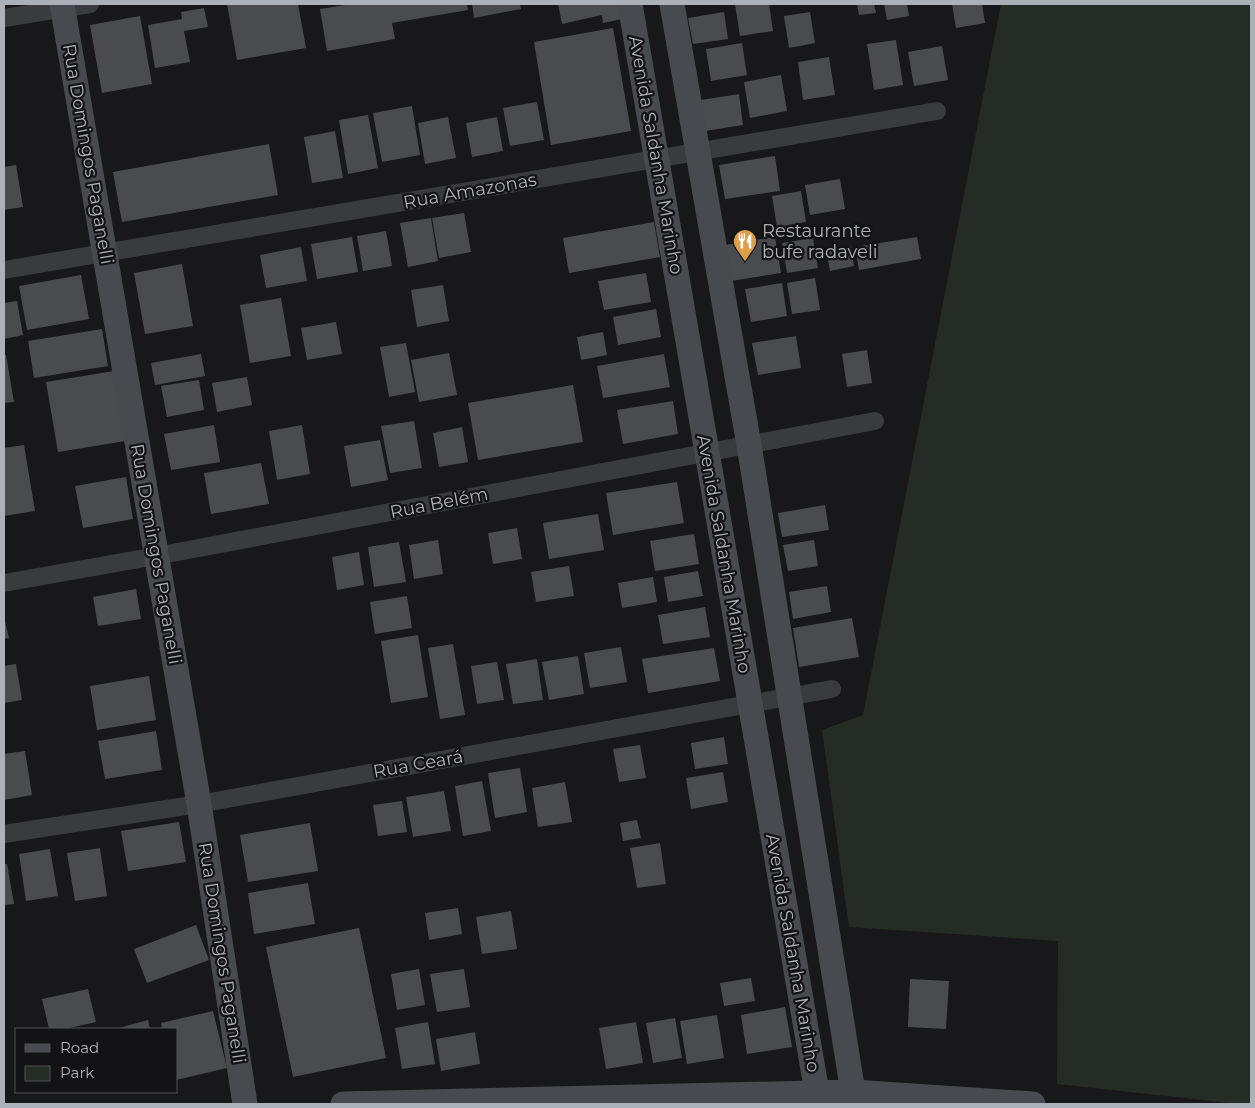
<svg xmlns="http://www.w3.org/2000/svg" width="1255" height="1108" font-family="Montserrat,sans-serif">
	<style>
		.green { fill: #242c25 }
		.building { fill: #4a4b4e }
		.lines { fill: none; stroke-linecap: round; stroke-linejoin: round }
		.street { stroke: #393b3e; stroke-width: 18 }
		.secondary { stroke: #474a4e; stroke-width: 25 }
		.labels { text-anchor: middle; stroke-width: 4.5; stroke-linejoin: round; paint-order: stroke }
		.street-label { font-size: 18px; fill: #acb1b8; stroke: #131315 }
		.poi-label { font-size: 18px; fill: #acb1b8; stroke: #131315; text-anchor: start }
	</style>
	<rect width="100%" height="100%" fill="#18181a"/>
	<path class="green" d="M1001,4h250v1100h-13l-181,-20 1,-143 -209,-14 -27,-197 41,-15z"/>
	<path class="building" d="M227,4h71l8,44 -69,12z
		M352,4h115l1,6 -76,13 3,16 -68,12 -7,-42z
		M472,4h48l1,5 -47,9z
		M558,4h61l3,15 -19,4 -1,-8 -40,9z
		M735,4h34l4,27 -33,5z
		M857,4h17l2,9 -17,2z
		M884,4h23l2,12 -22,4z
		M952,4h30l3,19 -29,5z
		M204,8l4,19 -24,4 6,31 -35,6 -7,-43 34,-6 -1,-7z
		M724,12l4,27 -35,5 -5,-26z
		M810,12l5,31 -26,5 -5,-32z
		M140,16l12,68 -50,9 -12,-68z
		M613,28l18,103 -80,14 -17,-103z
		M896,40l7,45 -29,5 -7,-46z
		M742,43l5,32 -36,6 -5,-32z
		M942,46l6,34 -34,6 -6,-34z
		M829,57l6,38 -32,5 -5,-38z
		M781,75l6,36 -37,7 -6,-36z
		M739,94l4,31 -38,6 -4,-31z
		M537,102l7,38 -34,6 -7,-38z
		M412,106l8,49 -38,7 -9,-49z
		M368,115l10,53 -30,6 -9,-54z
		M448,117l8,41 -31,6 -7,-41z
		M497,117l6,34 -31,6 -6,-34z
		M335,131l8,47 -31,5 -8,-46z
		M269,144l9,51 -156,27 -9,-50z
		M775,156l5,35 -55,8 -6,-34z
		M16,165l7,42 -19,3v-43z
		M840,179l5,30 -35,6 -5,-30z
		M801,191l5,31 -29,5 -5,-31z
		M464,213l7,39 -32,6 -7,-40z
		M431,218l7,43 -30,6 -8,-44z
		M654,222l6,35 -91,16 -6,-35z
		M386,231l6,35 -29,5 -6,-35z
		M352,237l6,35 -41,7 -6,-35z
		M775,237l6,36 -50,8 -6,-36z
		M917,237l4,22 -62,11 -4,-23z
		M813,238l5,30 -31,5 -5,-30z
		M851,246l3,20 -24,5 -4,-21z
		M301,247l6,34 -41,7 -6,-33z
		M182,264l11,62 -48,8 -11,-61z
		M646,273l5,29 -47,8 -6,-29z
		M81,275l8,44 -62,11 -8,-44z
		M815,278l5,32 -28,4 -5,-31z
		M782,283l5,33 -36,6 -6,-33z
		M443,285l6,36 -32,6 -6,-37z
		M281,298l10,58 -41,7 -10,-58z
		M17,301l6,34 -19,4v-36z
		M656,309l5,28 -43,8 -5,-28z
		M336,322l6,32 -35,6 -6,-32z
		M102,329l6,37 -74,12 -6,-37z
		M603,332l4,23 -26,5 -4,-23z
		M796,336l5,32 -43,7 -6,-32z
		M406,343l9,49 -26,5 -9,-50z
		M867,350l5,33 -25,4 -5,-33z
		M449,353l8,42 -38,7 -8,-42z
		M201,354l4,22 -50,9 -4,-22z
		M664,354l6,33 -67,11 -6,-32z
		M4,355h2l8,47 -10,1z
		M114,371l12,70 -68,11 -12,-70z
		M247,377l5,28 -35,7 -5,-29z
		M199,380l5,30 -37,7 -6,-31z
		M573,385l10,57 -105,18 -10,-57z
		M673,401l5,33 -55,10 -6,-34z
		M414,421l8,47 -32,5 -9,-47z
		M214,425l6,37 -49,8 -7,-36z
		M302,425l8,49 -33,6 -8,-49z
		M462,427l6,35 -29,5 -6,-34z
		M380,440l8,40 -37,7 -7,-41z
		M24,445l11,66 -31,5v-68z
		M261,463l8,41 -58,10 -7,-41z
		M126,477l7,42 -50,9 -8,-42z
		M677,482l7,41 -71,12 -7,-42z
		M825,505l4,25 -47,7 -4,-24z
		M598,514l6,36 -55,9 -6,-36z
		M517,528l5,31 -29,5 -5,-31z
		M694,534l5,30 -44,7 -5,-30z
		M438,540l5,34 -29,5 -5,-34z
		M814,540l4,26 -30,5 -5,-26z
		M399,542l7,40 -32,5 -6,-40z
		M359,552l5,33 -27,5 -5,-33z
		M569,566l5,30 -38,6 -5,-30z
		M698,571l5,25 -35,6 -4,-25z
		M653,577l4,25 -35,6 -4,-25z
		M827,586l4,26 -38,7 -4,-27z
		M136,589l5,30 -43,7 -5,-29z
		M407,596l5,32 -37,6 -5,-32z
		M705,607l5,30 -47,7 -5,-29z
		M4,617l5,21 -5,1z
		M852,618l7,39 -60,10 -6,-39z
		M418,635l10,62 -37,6 -10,-62z
		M453,644l12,71 -25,4 -12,-71z
		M621,647l6,35 -37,6 -6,-35z
		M714,648l6,33 -72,12 -6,-34z
		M578,656l6,38 -35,6 -7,-38z
		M537,659l6,41 -30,4 -7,-40z
		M497,662l7,38 -27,4 -6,-38z
		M16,664l6,36 -18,3v-37z
		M149,676l7,44 -59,10 -7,-44z
		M156,731l6,39 -57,9 -7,-38z
		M724,737l4,27 -33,5 -4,-26z
		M640,745l6,33 -27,4 -6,-33z
		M25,751l7,44 -28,5v-46z
		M520,768l7,44 -32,6 -7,-45z
		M723,772l5,30 -37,7 -5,-31z
		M482,781l9,50 -28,5 -8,-50z
		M565,782l7,40 -34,5 -6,-39z
		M444,791l7,40 -38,6 -7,-40z
		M402,801l5,31 -29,4 -5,-31z
		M637,820l4,18 -18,3 -3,-18z
		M179,822l7,40 -58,9 -7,-40z
		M310,823l8,48 -70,11 -8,-47z
		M660,843l6,41 -29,4 -7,-40z
		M100,848l7,48 -32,5 -8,-48z
		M50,849l8,47 -32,5 -7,-47z
		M4,864h3l7,40 -10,1z
		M308,883l7,41 -61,10 -6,-41z
		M458,908l4,26 -33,6 -4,-27z
		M511,911l6,38 -35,5 -6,-37z
		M196,925l13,35 -62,23 -13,-34z
		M359,928l27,130 -93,19 -27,-130z
		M419,969l6,36 -28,5 -6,-36z
		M464,969l6,38 -33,5 -7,-38z
		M751,978l4,23 -31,5 -4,-23z
		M910,979l39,2 -3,48 -38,-2z
		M88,989l8,33 -31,7h-16l-7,-30z
		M785,1007l7,40 -45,7 -6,-39z
		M213,1011l14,57 -51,12v-51h-14l-1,-6z
		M717,1015l7,43 -37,6 -7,-43z
		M675,1018l7,40 -29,5 -7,-40z
		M148,1020l2,9h-35z
		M428,1022l7,42 -33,5 -7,-41z
		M636,1022l7,41 -37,6 -7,-41z
		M475,1032l5,32 -39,7 -5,-32z"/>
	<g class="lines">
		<path class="street" d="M4,18l86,-14
			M4,270l933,-159
			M4,583l152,-27 719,-135
			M4,834l195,-30 633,-115"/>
		<path class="secondary" d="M62,4l137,800 46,300
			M630,4l189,1100
			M672,4l77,441 104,647 1,12
			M343,1104l510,-12 180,12"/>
	</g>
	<defs>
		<g id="restaurant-pin" transform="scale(1.25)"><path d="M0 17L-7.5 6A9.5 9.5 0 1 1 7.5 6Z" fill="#de9e4b" stroke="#131315"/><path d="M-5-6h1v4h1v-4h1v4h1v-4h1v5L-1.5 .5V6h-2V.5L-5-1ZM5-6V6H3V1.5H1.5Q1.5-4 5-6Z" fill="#fff"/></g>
	</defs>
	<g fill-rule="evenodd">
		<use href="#restaurant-pin" x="745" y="241"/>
	</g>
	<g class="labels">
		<g class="street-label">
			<text transform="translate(88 154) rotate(80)" y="6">Rua Domingos Paganelli</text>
			<text transform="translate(656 155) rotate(80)" y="6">Avenida Saldanha Marinho</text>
			<text transform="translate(470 191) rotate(-10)" y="6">Rua Amazonas</text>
			<text transform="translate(439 503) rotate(-11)" y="6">Rua Belém</text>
			<text transform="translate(156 554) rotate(80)" y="6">Rua Domingos Paganelli</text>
			<text transform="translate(724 554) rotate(80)" y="6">Avenida Saldanha Marinho</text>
			<text transform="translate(418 764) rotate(-10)" y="6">Rua Ceará</text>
			<text transform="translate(222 953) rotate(81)" y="6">Rua Domingos Paganelli</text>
			<text transform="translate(793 953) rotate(80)" y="6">Avenida Saldanha Marinho</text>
		</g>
		<g class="poi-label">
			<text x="762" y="237">Restaurante<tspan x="762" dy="21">bufe radaveli</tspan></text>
		</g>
	</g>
	<rect width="1255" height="1108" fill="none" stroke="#acb1b8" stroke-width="10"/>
	<rect x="15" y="1028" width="162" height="65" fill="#131315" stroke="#505256"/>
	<rect x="25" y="1044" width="25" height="8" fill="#474a4e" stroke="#505256"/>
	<text x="60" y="1053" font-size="15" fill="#acb1b8">Road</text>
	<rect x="25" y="1066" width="25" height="15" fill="#242c25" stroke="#505256"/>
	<text x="60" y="1078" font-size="15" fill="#acb1b8">Park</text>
</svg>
